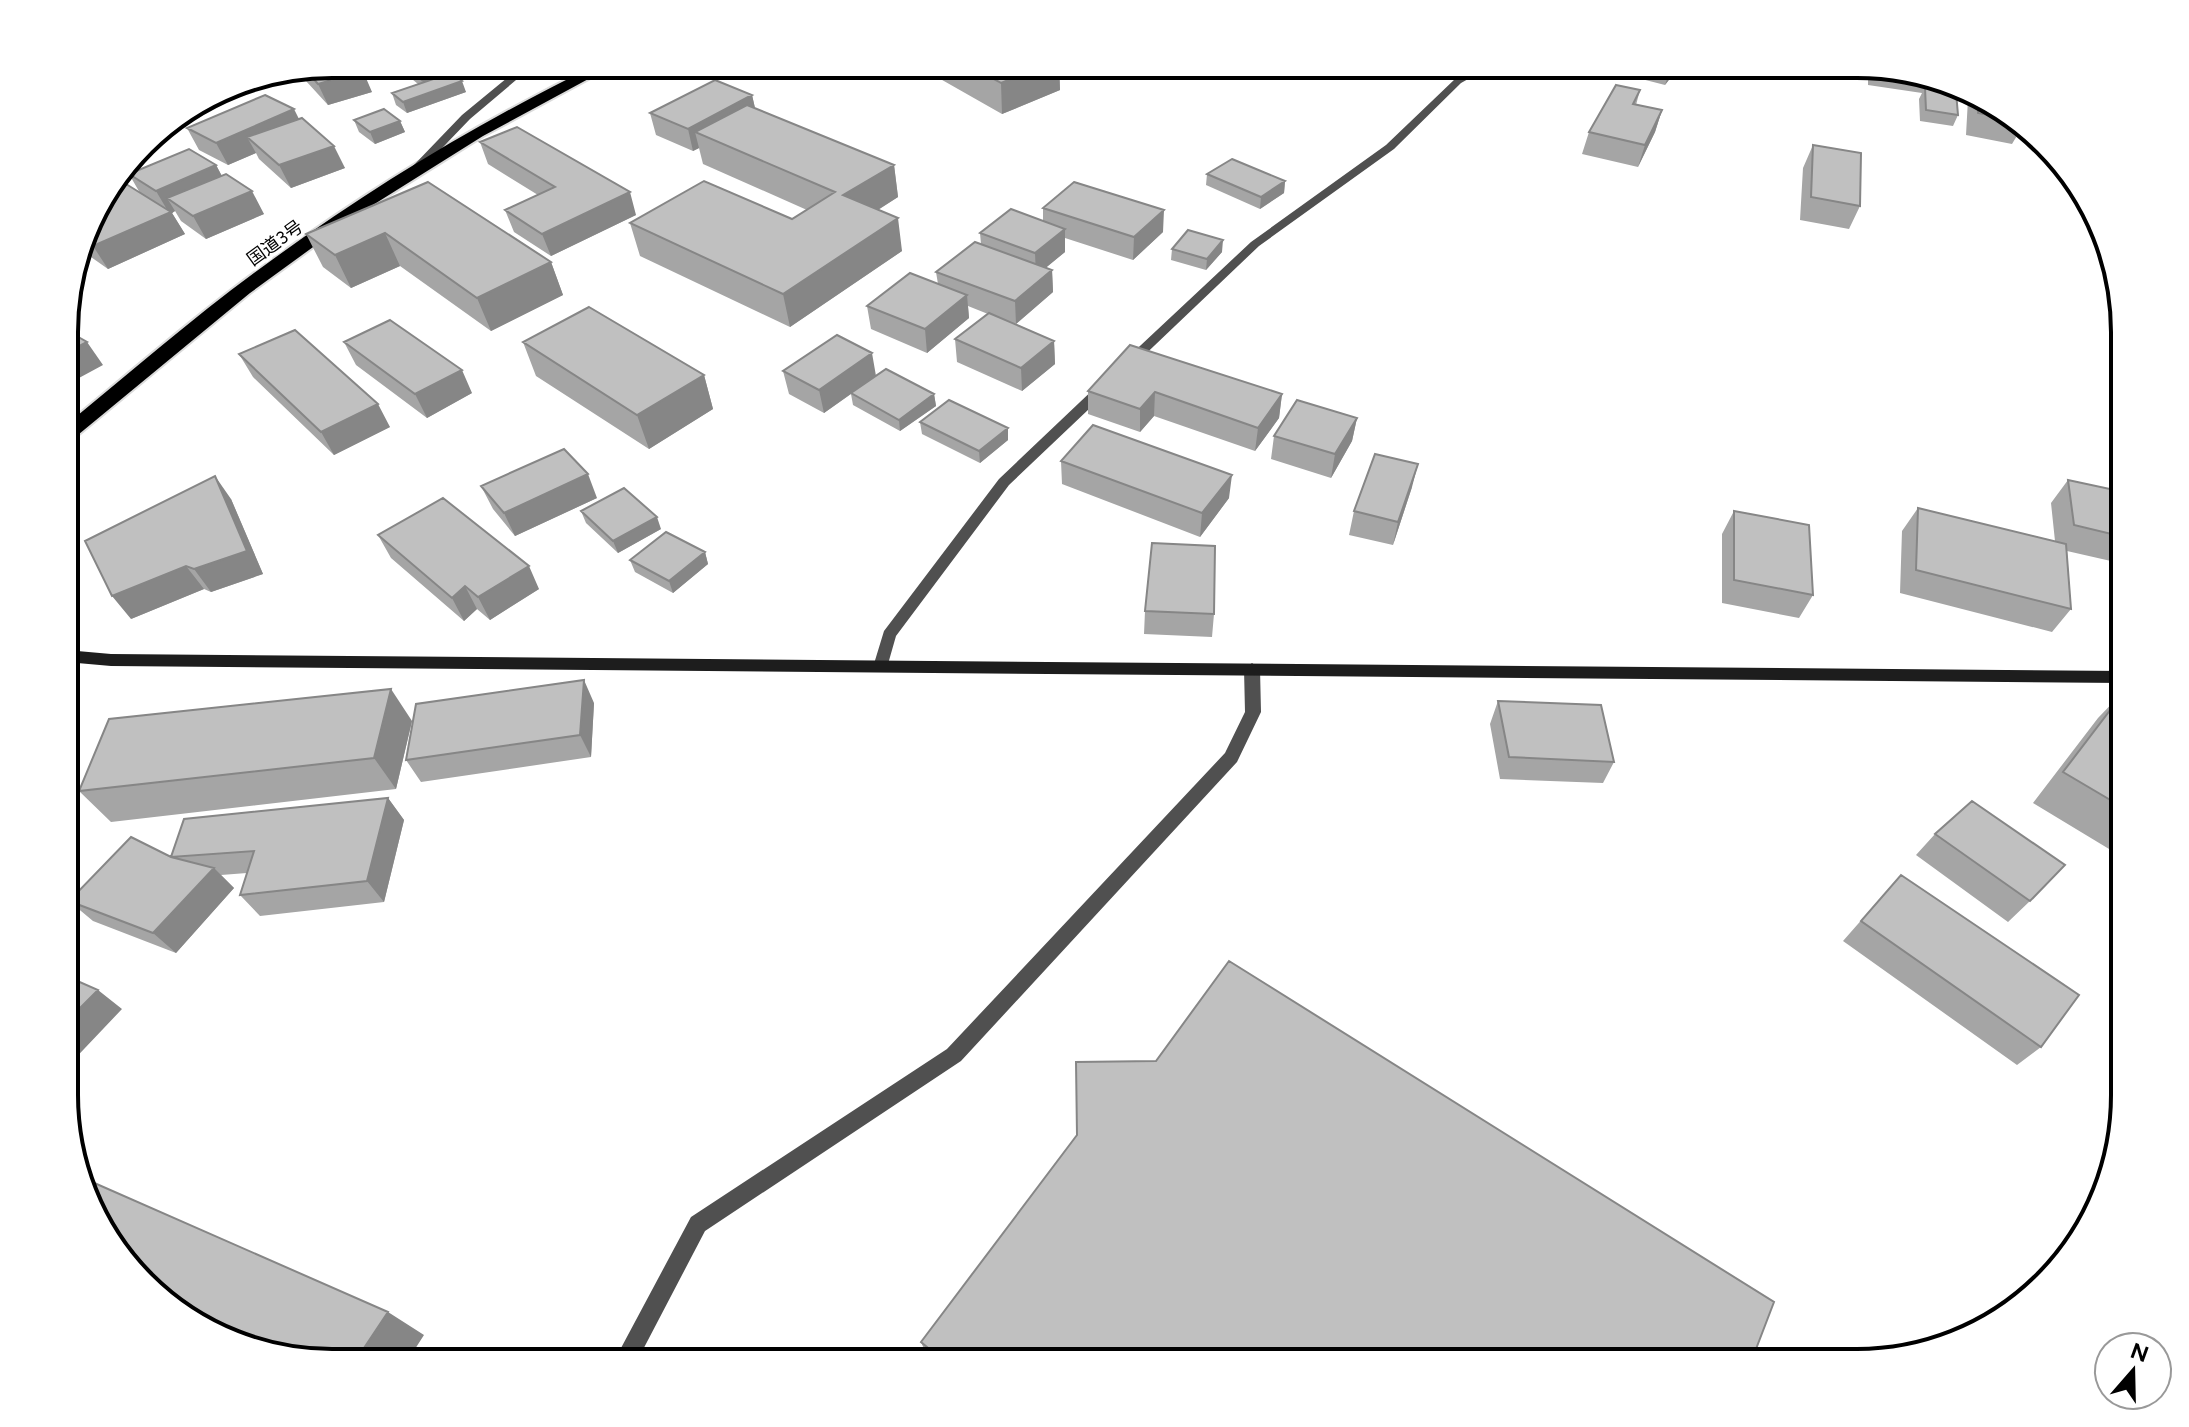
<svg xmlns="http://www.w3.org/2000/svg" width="2189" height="1427" font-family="Figtree,'Noto Sans JP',sans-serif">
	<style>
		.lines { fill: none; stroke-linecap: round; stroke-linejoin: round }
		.highway-casing { stroke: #dbdbdb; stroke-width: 4 }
		.street { fill: #505050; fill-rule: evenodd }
		.secondary { fill: #1d1d1d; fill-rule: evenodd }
		.highway { fill: #000; fill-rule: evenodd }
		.wall { fill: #a5a5a5 }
		.shaded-wall { fill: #868686 }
		.building { fill: #c0c0c0; stroke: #868686; stroke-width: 2 }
		.labels { text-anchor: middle; stroke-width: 7; stroke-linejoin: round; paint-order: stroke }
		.far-street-label { font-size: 18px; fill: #000; stroke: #fff }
		.rim { fill: none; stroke: #000; stroke-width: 4 }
	</style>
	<rect width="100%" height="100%" fill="#fff"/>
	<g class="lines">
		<g class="highway-casing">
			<path id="highway" d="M598,64h18l-133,72 -126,79 -107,78 -177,146 -7,2v-16c66,-54 130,-110 199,-160 105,-77 216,-144 333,-201z"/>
		</g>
		<path class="street" d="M524,64h11l-65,55 -49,51h-8v-4l49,-51z
			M1483,64h12l-34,19 -67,66 -135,97 -126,120h-8v-6l126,-118 135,-97 69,-66z
			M1104,383l5,1v6l-100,95 -113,151 -10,35h-10l-3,-4 11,-36 115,-152 100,-95z
			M1252,663l8,6 1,43 -24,50 -276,299 -256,170 -69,132h-23l78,-146 256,-168 278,-296 20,-41 -1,-43z"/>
		<path class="secondary" d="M66,650l45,4 2013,17v12l-2013,-17 -45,-4z"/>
		<use href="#highway" class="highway"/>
	</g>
	<path class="wall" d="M332,64l40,28 -44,13 -22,-24 -5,-11z
		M398,64h71l-21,7 18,21 -59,21 -11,-8 -4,-12 26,-9 -17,-14z
		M914,64h145l1,26 -58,24z
		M1625,64h56l-16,21 -43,-11z
		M1868,66l75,12 9,5 -4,8 10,24 -5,11 -33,-5 -1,-22 3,-6 -54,-8z
		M1640,90l-4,15 26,5 -7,22 -17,35 -56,-13 7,-22z
		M1971,92l35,17 19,20h-4l-9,15 -46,-9 2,-36z
		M752,95l3,13 139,57 4,32 -20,13 24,41 -112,76 -150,-71 -10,-33 162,-4 15,-9 -104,-46 -4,-16 -6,3 -37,-16 -6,-22z
		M299,119l46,49 -54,20 -32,-29 -3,-6 -28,12 -29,-15 -12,-22z
		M354,120l46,1 5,11 -30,12 -16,-12z
		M480,142l156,73 -85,41 -37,-24 -9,-22 33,-15 -50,-31z
		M1813,145l47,61 -11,23 -49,-9 3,-52z
		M216,165l6,11 42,38 -58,25 -25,-18 -6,-10 -3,2 13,21 -77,35 -27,-19 11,-37 48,-20 -11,-19z
		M1207,174l78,7 -1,12 -24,16 -54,-24z
		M428,182l123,80 12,33 -72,36 -91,-65 -49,22 -28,-21 -17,-33z
		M1043,208l120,24 -30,28 -68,-22v14l-19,15 6,3 1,22 -37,32 38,17 1,23 -33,27 -65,-29 -2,-23 33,-25 -20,-8 1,12 -42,35 -56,-24 -4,-23 71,-22 -2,-12 45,-28 -1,-11 63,-12z
		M1172,249l50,3 -16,18 -35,-10z
		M344,342l128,51 -45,25 -71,-53z
		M523,342l181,33 9,34 -64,40 -113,-73z
		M239,354l151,73 -56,28 -81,-78z
		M783,371l93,5 58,18 2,12 -36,25 -47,-26 -2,-11 -27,19 -35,-19z
		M1088,391l194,3 -3,24 -24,33 -101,-35 -14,16 -52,-18z
		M1357,418l-5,23 -21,37 -60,-19 3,-23z
		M920,422l88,18 -28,23 -58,-29z
		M1061,461l168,37 -29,39 -138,-53z
		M2068,480l56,12v72l-57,-13 4,58 -19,23 -152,-39 2,-62 16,-23 137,33 -4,-38z
		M481,486l116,12 -82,38 -22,-27z
		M1412,487l-19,58 -44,-10 5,-24z
		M231,499l32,75 -52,18 -7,-3 -73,30z
		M581,511l80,18 -43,24 -32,-30z
		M1734,511l79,84 -14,23 -77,-15v-69z
		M378,535l161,54 -49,31 -13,-11 -13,12 -73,-63z
		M705,552l3,12 -35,29 -38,-21 -5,-12z
		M1145,611l69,3 -2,23 -68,-3z
		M2124,691v159l-5,5 -86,-52 65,-85z
		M1498,701l116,61 -11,21 -103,-4 -10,-55z
		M594,703l-3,54 -170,25 -15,-22z
		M412,721l-16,68 -285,33 -32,-31z
		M388,798l16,22 -20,82 -124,14 -20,-21 7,-22 -26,2 13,13 -58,65 -83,-32 -24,-20 102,-44z
		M1935,834l95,67 -22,21 -92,-67z
		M1901,875l140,172 -24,18 -174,-124z
		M921,1342l830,20 -821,1z"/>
	<path class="shaded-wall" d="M440,64h29l-25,8z
		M1048,64h11l1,26 -58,24 -1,-31z
		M1672,64h9l-16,21z
		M363,71l9,21 -44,13 -10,-21z
		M448,71l4,11 -26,9 -4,-11z
		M462,81l4,11 -59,21 -4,-11z
		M752,95l5,22 -62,15 4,16 -6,3 -5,-22z
		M294,109l11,22 -58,6 9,16 -28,12 -12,-22z
		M1662,110l-7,22 -17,35 7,-22z
		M400,121l5,11 -30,12 -5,-12z
		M334,146l11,22 -54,20 -12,-23z
		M216,165l12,23 -61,10 8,13 -3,2 13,21 -77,35 -15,-23 76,-33 -13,-22z
		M894,165l4,32 -49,31 -6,-33z
		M1285,181l-1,12 -24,16 1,-12z
		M252,191l12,23 -58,25 -13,-23z
		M630,192l6,23 -85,41 -9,-22z
		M1164,210l-1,22 -30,28 1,-23z
		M898,218l4,33 -112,76 -7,-33z
		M1065,229v23l-29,24 -1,-23z
		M385,233l15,33 -49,22 -16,-33z
		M1223,240l-1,12 -16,18 1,-11z
		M551,262l12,33 -72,36 -14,-33z
		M1052,270l1,22 -37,32 -1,-23z
		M967,295l2,23 -42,35 -2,-24z
		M1054,341l1,23 -33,27 -1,-23z
		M87,342l16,23 -37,20v-32z
		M872,353l4,23 -52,37 -5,-23z
		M462,370l10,23 -45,25 -12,-24z
		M704,375l9,34 -64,40 -12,-34z
		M1155,392l-1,24 -14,16v-23z
		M934,394l2,12 -36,25 -1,-11z
		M1282,394l-3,24 -24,33 3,-23z
		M378,404l12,23 -56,28 -13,-23z
		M1357,418l-5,23 -21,37 4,-24z
		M1008,428v12l-28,23 -1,-12z
		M1418,464l-6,23 -19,58 5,-23z
		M588,474l9,24 -82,38 -11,-23z
		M1232,475l-3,23 -29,39 2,-24z
		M215,476l16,23 32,75 -52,18 -17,-23z
		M657,517l4,12 -43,24 -5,-12z
		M705,552l3,12 -35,29 -4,-12z
		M186,566l18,23 -73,30 -19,-23z
		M529,566l10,23 -49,31 -12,-23z
		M465,586l12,23 -13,12 -12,-23z
		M584,680l10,23 -3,54 -11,-22z
		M391,689l21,32 -16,68 -22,-31z
		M388,798l16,22 -20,82 -17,-21z
		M214,868l20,20 -58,65 -23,-20z
		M98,990l24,19 -56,59v-46z
		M388,1312l36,23 -18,28h-52z"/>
	<path class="building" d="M332,64h24l7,7 -45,13 -13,-15z
		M403,64h36l9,7 -26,9z
		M966,64h82l-47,19z
		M451,73l11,8 -59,21 -11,-9z
		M715,80l37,15 -64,34 -38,-16z
		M1616,85l24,5 -7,14 29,6 -17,35 -56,-13z
		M1925,88l31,4 2,23 -32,-5z
		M265,95l29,14 -78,34 -29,-15z
		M1978,96l28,13 10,11 -38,-7z
		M747,105l147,60 -51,30 55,23 -115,76 -153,-71 74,-42 88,38 43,-27 -140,-60z
		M384,109l16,12 -30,11 -16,-12z
		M302,118l32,28 -55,19 -32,-28z
		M517,127l113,65 -88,42 -37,-24 50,-23 -75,-45z
		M1813,145l48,8 -1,53 -49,-9z
		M189,149l27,16 -60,26 -27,-17z
		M1232,159l53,22 -24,16 -54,-23z
		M226,174l26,17 -59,25 -26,-18z
		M118,179l53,33 -78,34 -9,-6 8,-27z
		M428,182l123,80 -74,36 -92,-65 -50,22 -29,-21z
		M1074,182l90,28 -30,27 -91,-29z
		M1011,209l54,20 -30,24 -55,-20z
		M1188,230l35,10 -16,19 -35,-10z
		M975,242l77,28 -37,31 -79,-29z
		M910,273l57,22 -42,34 -58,-23z
		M589,307l115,68 -67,40 -114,-73z
		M989,313l65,28 -33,27 -66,-29z
		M390,320l72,50 -47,24 -71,-52z
		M66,330l21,12 -21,11z
		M295,330l83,74 -57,28 -82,-78z
		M837,335l35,18 -53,37 -36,-19z
		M1130,345l152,49 -24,34 -103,-36 -15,17 -52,-18z
		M886,369l48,25 -35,26 -48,-27z
		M949,400l59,28 -29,23 -59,-29z
		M1297,400l60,18 -22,36 -61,-18z
		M1093,425l139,50 -30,38 -141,-52z
		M564,449l24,25 -84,39 -23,-27z
		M1375,454l43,10 -20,58 -44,-11z
		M215,476l32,75 -53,18 -8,-3 -74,30 -27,-55z
		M2068,480l56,12v45l-50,-12z
		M624,488l33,29 -44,24 -32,-30z
		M443,498l86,68 -51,31 -13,-11 -13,12 -74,-63z
		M1918,508l148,36 5,65 -155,-39z
		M1734,511l75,14 4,70 -79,-15z
		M666,532l39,20 -36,29 -39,-21z
		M1152,543l63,3 -1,68 -69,-3z
		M584,680l-4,55 -174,25 10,-56z
		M391,689l-17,69 -295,33 30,-72z
		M2124,692v116l-61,-36z
		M1498,701l103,4 13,57 -105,-5z
		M388,798l-21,83 -127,14 14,-44 -83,6 13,-38z
		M1972,801l93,64 -35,36 -95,-67z
		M131,837l40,20 43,11 -61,65 -84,-32z
		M1901,875l178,120 -38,52 -180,-126z
		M1229,961l545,341 -23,60 -805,1 -25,-21 156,-207 -1,-73 80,-1z
		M66,976l32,14 -32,32z
		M83,1178l305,134 -34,51h-22l-86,-14 -63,-31 -83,-89z"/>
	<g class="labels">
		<g class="far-street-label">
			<text transform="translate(275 243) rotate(-36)" y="6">国道3号</text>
		</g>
	</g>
	<path d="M0 0H2189V1427H0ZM332 78H1857A254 254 0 0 1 2111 332V1095A254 254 0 0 1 1857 1349H332A254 254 0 0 1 78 1095V332A254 254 0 0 1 332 78Z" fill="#fff" fill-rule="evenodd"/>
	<path class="rim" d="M332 78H1857A254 254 0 0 1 2111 332V1095A254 254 0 0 1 1857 1349H332A254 254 0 0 1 78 1095V332A254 254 0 0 1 332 78Z"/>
	<g transform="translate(2133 1371) rotate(20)"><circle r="38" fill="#ffffff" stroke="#999999" stroke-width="2"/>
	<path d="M0-6L14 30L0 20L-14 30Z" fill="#000000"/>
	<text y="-12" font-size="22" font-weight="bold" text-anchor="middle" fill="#000000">N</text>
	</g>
</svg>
